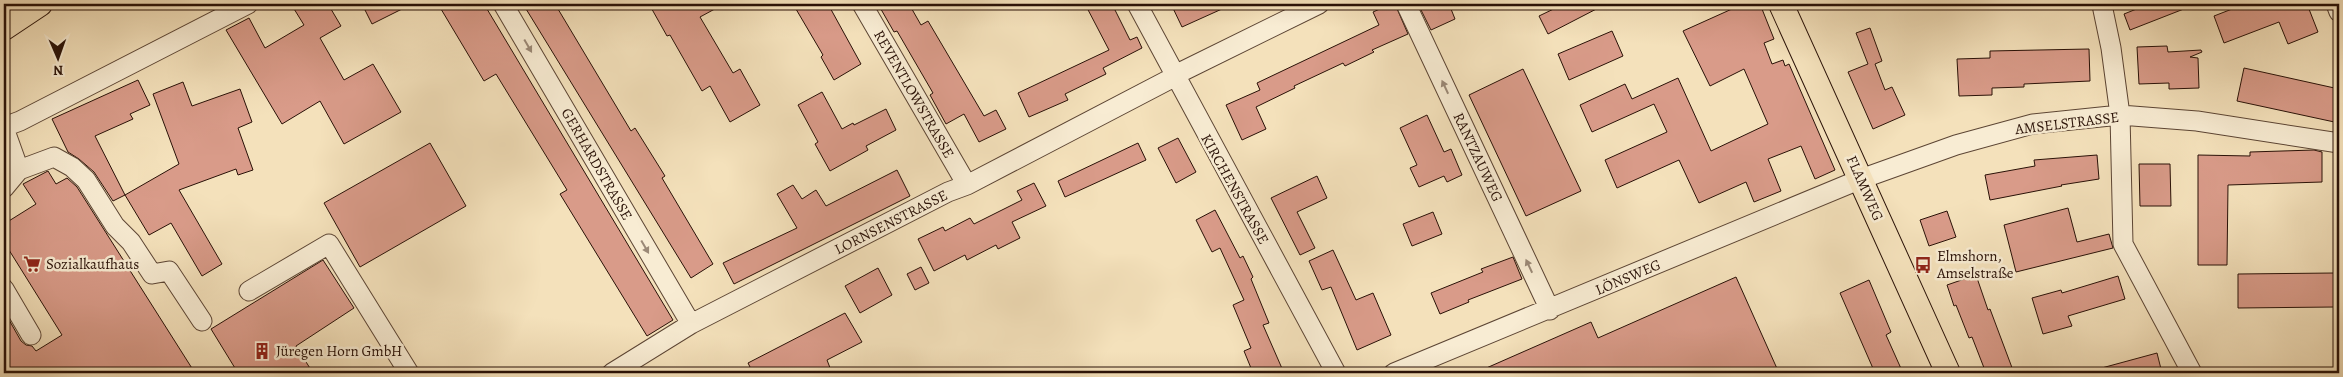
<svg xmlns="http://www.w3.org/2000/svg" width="2343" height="377" font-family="Alegreya,serif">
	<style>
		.building { fill: #d99b89; stroke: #291107 }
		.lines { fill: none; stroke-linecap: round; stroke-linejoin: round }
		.minor-casing { stroke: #5c4534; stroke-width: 21 }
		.major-casing { stroke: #291107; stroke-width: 26 }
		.minor { stroke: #f8ecd3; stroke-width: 19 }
		.major { stroke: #f4e1bb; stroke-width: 24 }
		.oneway { fill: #9b8977 }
		.labels { text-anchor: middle; stroke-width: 5; stroke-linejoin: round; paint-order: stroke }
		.street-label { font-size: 15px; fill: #291107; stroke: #f8ecd3 }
		.poi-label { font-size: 15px; fill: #291107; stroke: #f8ecd3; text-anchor: start }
	</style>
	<rect width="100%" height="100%" fill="#f4e1bb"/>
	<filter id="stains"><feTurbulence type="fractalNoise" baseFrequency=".004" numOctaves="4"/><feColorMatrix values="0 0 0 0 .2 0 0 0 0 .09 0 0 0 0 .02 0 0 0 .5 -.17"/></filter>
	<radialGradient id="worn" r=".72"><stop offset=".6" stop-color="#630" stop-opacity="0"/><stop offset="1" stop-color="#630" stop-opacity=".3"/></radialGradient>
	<path class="building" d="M291,4h37l13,22 -21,12 24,42 29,-16 28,48 -57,32 -24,-43 -38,23 -56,-94 23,-12 16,30 39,-23z
		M362,4h50l-40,20z
		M438,4h46l189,316 -26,16 -87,-142 7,-4 -71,-116 -12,7z
		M523,4h32l76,127 4,-3 30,48 -3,2 51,86 -22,14z
		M649,4h75l-24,13 33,56 7,-4 20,36 -30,17 -20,-36 -8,5 -32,-56 -3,1z
		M793,4h35l33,60 -27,16 -13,-23 2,-2z
		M878,4h31l12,21 7,-4 56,95 12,-6 10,19 -27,13 -15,-28 -18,10 -16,-29 3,-2 -36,-62 -3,1z
		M1085,4h27l18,36 7,-3 5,11 -39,20 3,6 -41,20 3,6 -39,17 -11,-24 91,-43z
		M1171,4h62l-51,23z
		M1391,4h4l13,30 -36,16 2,2 -29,14 -2,-3 -49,23 1,2 -39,19 10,22 -24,11 -16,-35 34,-15 -3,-7 122,-58 -6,-13z
		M1418,4h31l6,15 -24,11z
		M1564,4h42l-58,30 -9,-18z
		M1743,4h17l14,35 -10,4 8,21 11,-4 2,6 4,-2 46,106 -20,9 -14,-33 -33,13 13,32 -27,11 -8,-20 -47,21 -20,-43 -62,28 -12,-28 62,-28 -13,-28 -62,28 -12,-27 45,-21 7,15 46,-21 33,73 57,-27 -24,-55 -34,17 -27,-55z
		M2149,4h45v1l-64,25 -6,-16z
		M2245,4h62l11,28 -30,12 -9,-22 -55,21 -10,-27z
		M1870,28l12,33 -7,3 10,26 7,-3 13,28 -32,14 -25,-57 20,-8 -12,-31z
		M1612,31l11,25 -54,24 -11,-26z
		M2167,46l1,6 33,-2 1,2 -12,5 8,1 1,30 -30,1v-6l-30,1 -2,-37z
		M2089,49l1,32 -66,3v3l-32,1v7l-33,1 -2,-37 33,-1v-7z
		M2244,68l95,21v34l-102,-22z
		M1523,69l58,122 -55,25 -57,-121z
		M138,80l12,25 -20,9 3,5 -38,17 30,59 -12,6 -19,-29 -15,-13 -11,-7 -16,-33z
		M183,82l9,24 48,-17 12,33 -14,6 15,42 -15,5 -2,-6 -57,21 43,74 -20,12 -31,-53 -22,12 -24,-40 54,-31 -26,-70z
		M822,92l20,37 11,-6 1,2 32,-16 10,21 -30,16 2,4 -38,21 -15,-27 3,-2 -20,-37z
		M1427,115l17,37 7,-3 11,26 -15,7 -3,-6 -25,11 -9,-19 7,-3 -17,-37z
		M1178,138l18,34 -20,11 -18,-35z
		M430,143l36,63 -106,61 -36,-64z
		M1138,143l8,17 -81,37 -7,-16z
		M2314,150l8,2v30l-94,3 -1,80h-29v-110l52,1v-4z
		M2097,155l2,24 -38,6 1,1 -72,14 -5,-25 50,-9 -1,-6z
		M2139,164h31l1,42h-31z
		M897,170l13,26 -176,88 -11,-21 74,-35 -20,-34 16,-9 9,14 14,-9 10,16z
		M48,171l8,13 11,-6 10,9 118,186h-191v-62l17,30 5,4 6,1 4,5 26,-16 -58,-93v-18l32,-20 -13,-20z
		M1317,176l10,22 -30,14 18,36 -15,7 -29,-57z
		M1034,183l12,23 -34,16 8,16 -22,11 -2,-4 -29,15 -2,-5 -31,16 -16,-32 25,-12 2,4 25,-13 4,6 48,-24 -5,-9z
		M2068,208l9,34 32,-8 4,14 -97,24 -12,-47z
		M1215,210l25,48 3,-2 10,21 -2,2 18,44 -6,2 21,48h-31l-9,-22 7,-3 -18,-43 11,-5 -24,-52 -8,4 -16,-32z
		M1947,211l9,26 -27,9 -9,-26z
		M1433,212l9,22 -30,12 -9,-22z
		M1333,250l23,50 17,-7 18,42 -34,15 -26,-63 -9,3 -13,-29z
		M1513,257l9,22 -54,21 1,2 -29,12 -9,-21 52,-21 -2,-3z
		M323,260l31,48 -58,38 17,27h-75l-27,-44z
		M921,267l8,16 -14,7 -8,-16z
		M878,268l14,27 -32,18 -15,-27z
		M2334,273l1,34 -97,1v-34z
		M1976,275l12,35 2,-1 24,64h-28l-14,-36 -3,1 -13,-33 -2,1 -7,-21z
		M2118,276l7,23 -57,17 4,10 -29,8 -11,-36 29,-8 1,3z
		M1736,277l43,96h-304l116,-51 7,16z
		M1869,280l22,52 -5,3 17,38h-28l-35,-80z
		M845,313l17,29 -35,18 5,13h-79l-5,-10z
		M2157,353l5,20h-64v-4z"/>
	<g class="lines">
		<g class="minor-casing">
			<path id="minor" d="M503,4l188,320
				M862,4l105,181
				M1137,4l199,369
				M1406,4l144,306
				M2336,4l3,8
				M2102,5l9,43 9,67 3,129 69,129
				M1183,71l136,-67
				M4,127l16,-6 228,-117
				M4,128l15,42 -15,18
				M19,170l35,-13 18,10 14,13 29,46 16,16 21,32 17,-3 33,50
				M4,289l27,46
				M249,291l80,-47 80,129
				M612,373l79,-49 257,-132 19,-7 207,-108
				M1394,373l467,-194 95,-34 77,-21 87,-9 77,6 142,22"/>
		</g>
		<g class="major-casing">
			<path id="major" d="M1781,4l167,369
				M4,28l36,-24"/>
		</g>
		<use href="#minor" class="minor"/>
		<use href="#major" class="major"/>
	</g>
	<defs><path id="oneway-solid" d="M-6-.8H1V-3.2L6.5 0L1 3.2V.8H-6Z" transform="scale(1.25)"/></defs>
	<g class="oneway">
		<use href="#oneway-solid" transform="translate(528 46) rotate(60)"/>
		<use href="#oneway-solid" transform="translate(1445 87) rotate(-115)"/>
		<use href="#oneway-solid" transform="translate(645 247) rotate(60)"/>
		<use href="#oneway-solid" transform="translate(1529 266) rotate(-115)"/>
	</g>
	<defs>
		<g id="supermarket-bare" transform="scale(1.35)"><path d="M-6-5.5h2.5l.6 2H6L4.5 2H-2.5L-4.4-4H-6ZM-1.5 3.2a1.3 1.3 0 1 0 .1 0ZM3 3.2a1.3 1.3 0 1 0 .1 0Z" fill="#8f2418" stroke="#f8ecd3" stroke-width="2.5" paint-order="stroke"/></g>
		<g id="bus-bare" transform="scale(1.35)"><path d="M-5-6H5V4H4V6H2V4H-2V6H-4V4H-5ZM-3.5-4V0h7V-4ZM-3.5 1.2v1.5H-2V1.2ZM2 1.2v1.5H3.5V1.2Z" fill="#8f2418" stroke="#f8ecd3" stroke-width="2.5" paint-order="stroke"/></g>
		<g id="building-bare" transform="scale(1.35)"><path d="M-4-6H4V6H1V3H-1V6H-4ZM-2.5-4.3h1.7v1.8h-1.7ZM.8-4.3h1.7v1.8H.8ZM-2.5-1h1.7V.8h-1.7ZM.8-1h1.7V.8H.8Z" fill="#8f2418" stroke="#f8ecd3" stroke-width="2.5" paint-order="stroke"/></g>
	</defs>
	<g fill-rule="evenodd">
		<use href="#supermarket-bare" x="32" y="264"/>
		<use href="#bus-bare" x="1923" y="265"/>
		<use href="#building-bare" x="262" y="351"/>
	</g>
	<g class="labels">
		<g class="street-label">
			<text transform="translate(914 94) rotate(60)" y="5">REVENTLOWSTRASSE</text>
			<text transform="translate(2067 123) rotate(-7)" y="5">AMSELSTRASSE</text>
			<text transform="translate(1478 157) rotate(65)" y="5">RANTZAUWEG</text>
			<text transform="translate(597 164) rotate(60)" y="5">GERHARDSTRASSE</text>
			<text transform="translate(1865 188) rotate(66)" y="5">FLAMWEG</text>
			<text transform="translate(1235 189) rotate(61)" y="5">KIRCHENSTRASSE</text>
			<text transform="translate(891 222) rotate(-27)" y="5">LORNSENSTRASSE</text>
			<text transform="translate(1628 277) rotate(-23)" y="5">LÖNSWEG</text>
		</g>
		<g class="poi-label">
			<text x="1937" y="261">Elmshorn,<tspan x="1937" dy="17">Amselstraße</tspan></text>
			<text x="46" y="269">Sozialkaufhaus</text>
			<text x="276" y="356">Jüregen Horn GmbH</text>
		</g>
	</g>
	<rect width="2343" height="377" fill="none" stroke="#f4e1bb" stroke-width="20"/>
	<rect x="5" y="5" width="2333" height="367" fill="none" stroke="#291107" stroke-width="2.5"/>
	<rect x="10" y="10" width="2323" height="357" fill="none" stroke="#291107"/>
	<g transform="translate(58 58) rotate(178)" stroke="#f8ecd3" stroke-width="4" paint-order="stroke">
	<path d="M0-4L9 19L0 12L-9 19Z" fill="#291107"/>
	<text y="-8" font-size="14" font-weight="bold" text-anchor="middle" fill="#291107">N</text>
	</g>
	<rect width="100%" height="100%" filter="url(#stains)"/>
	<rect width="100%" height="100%" fill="url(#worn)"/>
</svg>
